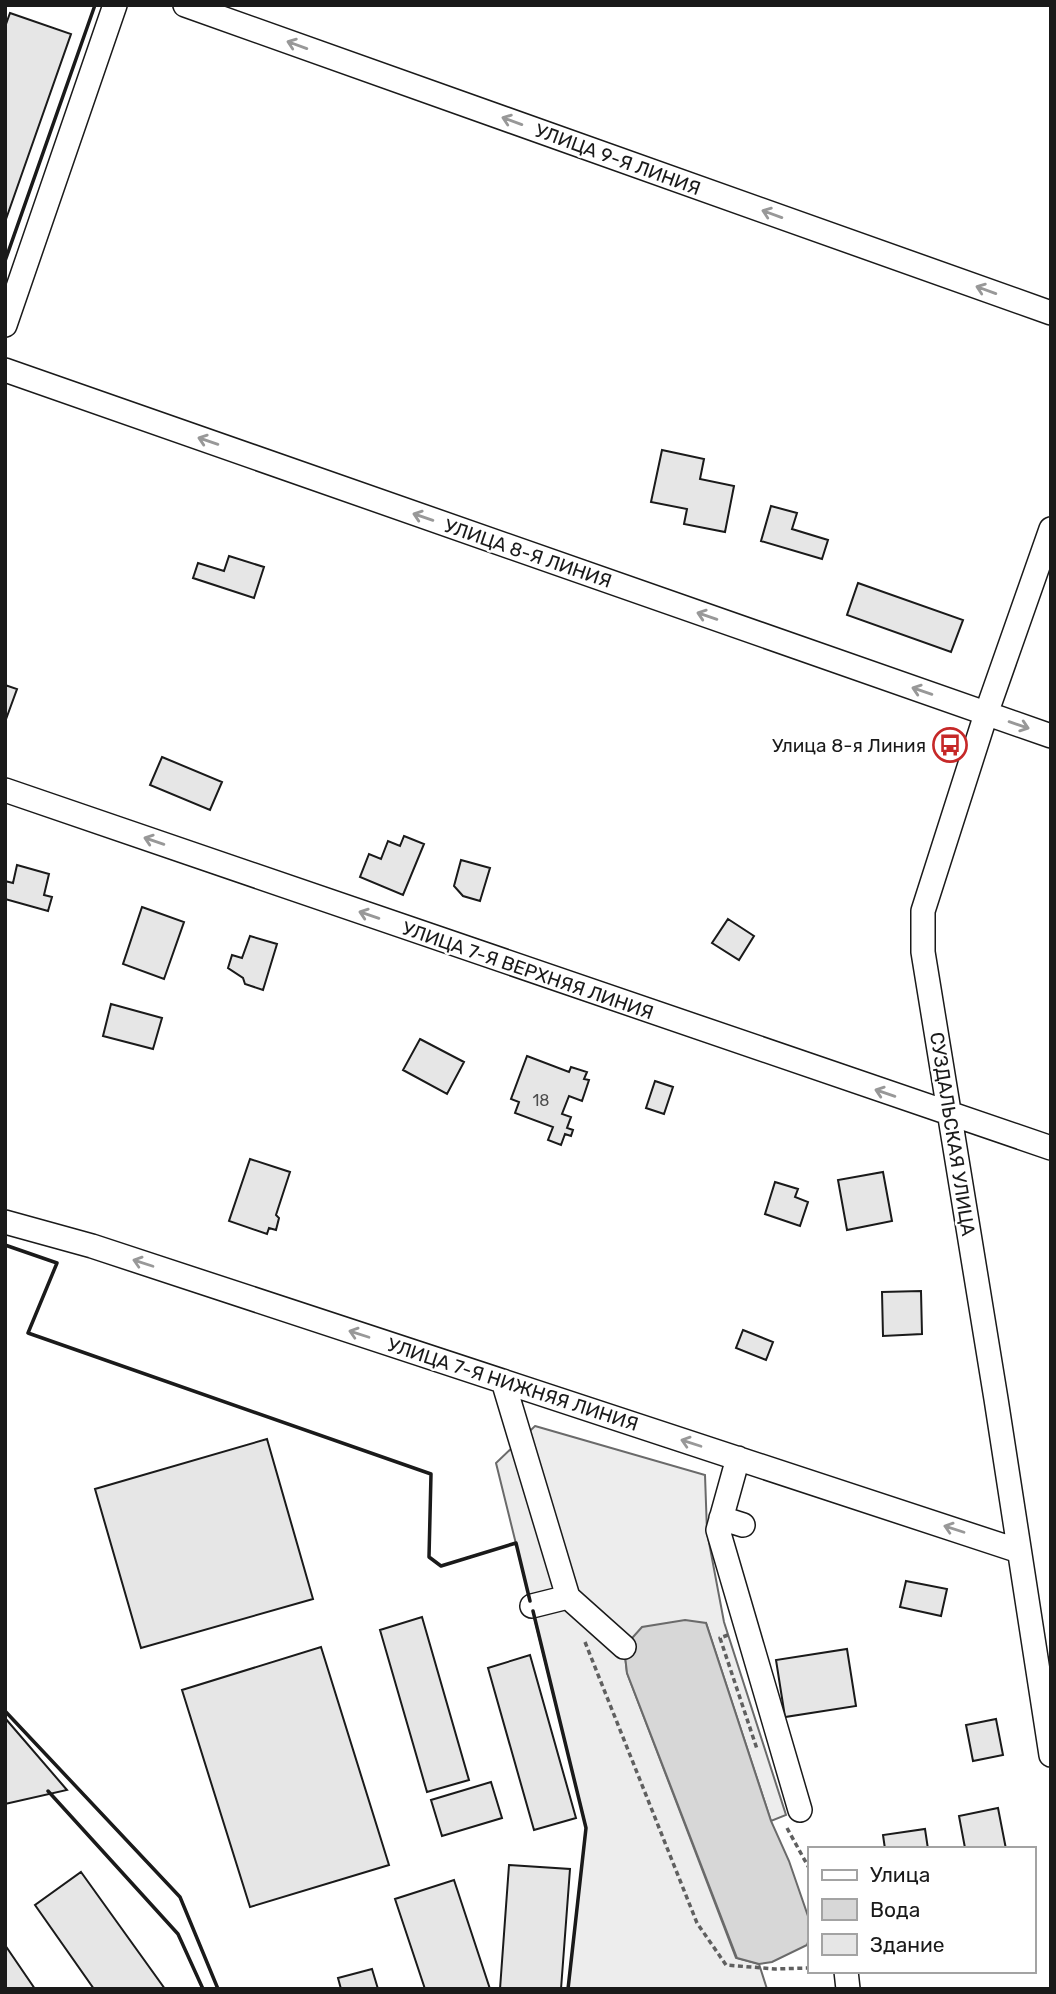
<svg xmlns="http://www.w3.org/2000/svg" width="1056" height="1994" font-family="Rubik,sans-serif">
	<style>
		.built { fill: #ededed; stroke: #6a6a6a; stroke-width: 2 }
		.water { fill: #d7d7d7; stroke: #6a6a6a; stroke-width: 2 }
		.building { fill: #e6e6e6; stroke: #1a1a1a; stroke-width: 2 }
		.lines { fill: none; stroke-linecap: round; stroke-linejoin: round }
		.minor-casing { stroke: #1a1a1a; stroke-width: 26 }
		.path { stroke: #5f5f5f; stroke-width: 3.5; stroke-dasharray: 5 3.5; stroke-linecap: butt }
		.minor { stroke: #fff; stroke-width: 23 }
		.wall { stroke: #1a1a1a; stroke-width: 3.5 }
		.oneway { stroke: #989898 }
		.labels { text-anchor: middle; stroke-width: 5; stroke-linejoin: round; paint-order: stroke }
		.number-label { font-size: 16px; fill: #4d4d4d }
		.street-label { font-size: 19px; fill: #1a1a1a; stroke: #fff }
		.poi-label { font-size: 19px; fill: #1a1a1a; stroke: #fff; text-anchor: end }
	</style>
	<rect width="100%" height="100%" fill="#fff"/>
	<path class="built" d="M535,1426l170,49 2,57 17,90 62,193 -15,6 -65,-198 -82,24 3,26 109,285 23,6 8,25h-199l18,-162 -90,-364z"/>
	<path class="water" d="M685,1620l21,3 65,198 18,40 20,58v20l-2,6 -35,17 -13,2 -22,-6 -110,-285 -3,-26 18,-20z"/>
	<path class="building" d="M10,13l61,21 -66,188v-195z
		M662,450l42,9 -4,20 34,7 -9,46 -41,-8 3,-15 -36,-7z
		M771,506l26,7 -5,16 36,11 -6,19 -61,-18z
		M229,556l35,11 -10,31 -61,-20 5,-15 26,8z
		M858,583l105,37 -12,32 -104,-37z
		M5,685l12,4 -12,33z
		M162,757l60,25 -12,28 -60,-25z
		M404,836l20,8 -21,51 -43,-18 9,-23 12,5 7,-18 12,5z
		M461,860l29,8 -10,33 -17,-5 -9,-10z
		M17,865l32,9 -5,21 8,2 -4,14 -43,-12v-18l8,2z
		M142,907l42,15 -20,57 -41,-15z
		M728,919l26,17 -15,24 -27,-17z
		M250,936l27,8 -14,46 -18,-6 -2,-6 -15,-10 4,-13 10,3z
		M111,1004l51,14 -9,31 -50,-13z
		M420,1039l44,23 -17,32 -44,-24z
		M527,1056l42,16 2,-5 16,5 -3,7 5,1 -7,21 -13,-5 -7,18 9,3 -4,11 6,2 -2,6 -6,-2 -4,11 -13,-5 5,-13 -38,-14 4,-11 -8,-3z
		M655,1081l18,6 -9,27 -18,-6z
		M250,1159l40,13 -14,43 3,3 -3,12 -7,-2 -2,6 -38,-13z
		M883,1172l9,49 -45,9 -9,-50z
		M775,1182l23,7 -3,8 13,5 -8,24 -35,-12z
		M921,1291l1,43 -39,2 -1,-44z
		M743,1330l30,12 -7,18 -30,-12z
		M267,1439l46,160 -172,49 -46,-159z
		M906,1581l41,8 -6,27 -41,-9z
		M422,1617l47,163 -42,12 -47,-162z
		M321,1647l68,218 -139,42 -68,-217z
		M847,1649l9,57 -71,11 -9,-57z
		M530,1655l46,163 -42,12 -46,-162z
		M5,1718l62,72 -62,14z
		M996,1719l7,36 -30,6 -7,-36z
		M491,1782l11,36 -60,18 -11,-36z
		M998,1808l8,41 -41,-1 -6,-32z
		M925,1829l3,20h-43l-2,-14z
		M509,1865l61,4 -9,120h-61z
		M81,1872l84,117h-71l-59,-84z
		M454,1880l36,109h-65l-30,-90z
		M5,1945l30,44h-30z
		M372,1969l6,20h-37l-3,-11z"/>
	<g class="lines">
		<g class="minor-casing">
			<path id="minor" d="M185,5l866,308
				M5,325l110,-320
				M5,370l1046,366
				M1051,529l-65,185 -63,197v41l73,447 55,356
				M5,790l1046,358
				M5,1222l87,24 927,305
				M503,1381l65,216 56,50
				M738,1458l-20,72 82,280
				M721,1518l22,7
				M532,1606l36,-9
				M846,1971l2,18"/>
		</g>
		<path class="path" d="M728,1635l-8,3 37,111
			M585,1642l112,281 29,42 49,4 34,-1
			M787,1828l22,40"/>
		<use href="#minor" class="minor"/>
		<path class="wall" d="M5,261l90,-256
			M5,1245l52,18 -29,70 403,141 -2,83 12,9 75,-23 14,58
			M533,1611l53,217 -18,161
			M5,1711l175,186 38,92
			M48,1791l130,143 25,55"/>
	</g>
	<defs><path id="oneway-shaft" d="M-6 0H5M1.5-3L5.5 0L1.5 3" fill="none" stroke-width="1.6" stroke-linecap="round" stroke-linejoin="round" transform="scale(1.75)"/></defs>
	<g class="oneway">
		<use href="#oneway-shaft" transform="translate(297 45) rotate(-160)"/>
		<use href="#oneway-shaft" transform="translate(512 121) rotate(-160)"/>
		<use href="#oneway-shaft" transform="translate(772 214) rotate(-160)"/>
		<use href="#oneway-shaft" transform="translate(986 290) rotate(-160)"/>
		<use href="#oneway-shaft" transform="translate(208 441) rotate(-161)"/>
		<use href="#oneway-shaft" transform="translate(423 517) rotate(-161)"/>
		<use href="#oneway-shaft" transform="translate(707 616) rotate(-161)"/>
		<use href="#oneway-shaft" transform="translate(922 691) rotate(-161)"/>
		<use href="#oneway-shaft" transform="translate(1019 725) rotate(19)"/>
		<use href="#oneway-shaft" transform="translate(154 841) rotate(-161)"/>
		<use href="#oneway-shaft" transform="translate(369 915) rotate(-161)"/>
		<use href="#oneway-shaft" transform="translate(885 1093) rotate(-161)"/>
		<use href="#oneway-shaft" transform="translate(143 1263) rotate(-162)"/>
		<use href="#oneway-shaft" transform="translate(359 1334) rotate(-162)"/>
		<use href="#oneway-shaft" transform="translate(691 1443) rotate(-162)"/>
		<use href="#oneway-shaft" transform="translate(954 1529) rotate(-162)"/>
	</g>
	<defs>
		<g id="bus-ring" transform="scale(1.75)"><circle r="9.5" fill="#fff" stroke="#c62828" stroke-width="1.5"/><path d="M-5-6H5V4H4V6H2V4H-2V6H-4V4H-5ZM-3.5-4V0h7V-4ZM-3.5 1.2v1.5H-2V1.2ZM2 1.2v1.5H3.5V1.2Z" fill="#c62828"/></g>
	</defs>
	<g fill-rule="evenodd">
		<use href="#bus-ring" x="950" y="745"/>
	</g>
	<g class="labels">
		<g class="number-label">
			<text x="541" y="1106">18</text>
		</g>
		<g class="street-label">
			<text transform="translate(618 159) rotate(20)" y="7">УЛИЦА 9-Я ЛИНИЯ</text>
			<text transform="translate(528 553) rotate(19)" y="7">УЛИЦА 8-Я ЛИНИЯ</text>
			<text transform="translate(528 970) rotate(19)" y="7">УЛИЦА 7-Я ВЕРХНЯЯ ЛИНИЯ</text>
			<text transform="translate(953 1134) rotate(81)" y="7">СУЗДАЛЬСКАЯ УЛИЦА</text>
			<text transform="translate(513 1384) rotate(18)" y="7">УЛИЦА 7-Я НИЖНЯЯ ЛИНИЯ</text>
		</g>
		<g class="poi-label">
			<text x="926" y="752">Улица 8-я Линия</text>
		</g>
	</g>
	<rect width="1056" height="1994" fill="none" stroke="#1a1a1a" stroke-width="14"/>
	<rect x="808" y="1847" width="228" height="126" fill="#ffffff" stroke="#a3a3a3" stroke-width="2"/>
	<rect x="822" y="1870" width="35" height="10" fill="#ffffff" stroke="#a3a3a3" stroke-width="2"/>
	<text x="870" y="1882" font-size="21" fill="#1a1a1a">Улица</text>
	<rect x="822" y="1899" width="35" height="21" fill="#d7d7d7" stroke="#a3a3a3" stroke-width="2"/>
	<text x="870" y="1917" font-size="21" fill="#1a1a1a">Вода</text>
	<rect x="822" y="1934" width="35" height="21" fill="#e6e6e6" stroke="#a3a3a3" stroke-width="2"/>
	<text x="870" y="1952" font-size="21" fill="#1a1a1a">Здание</text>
</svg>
